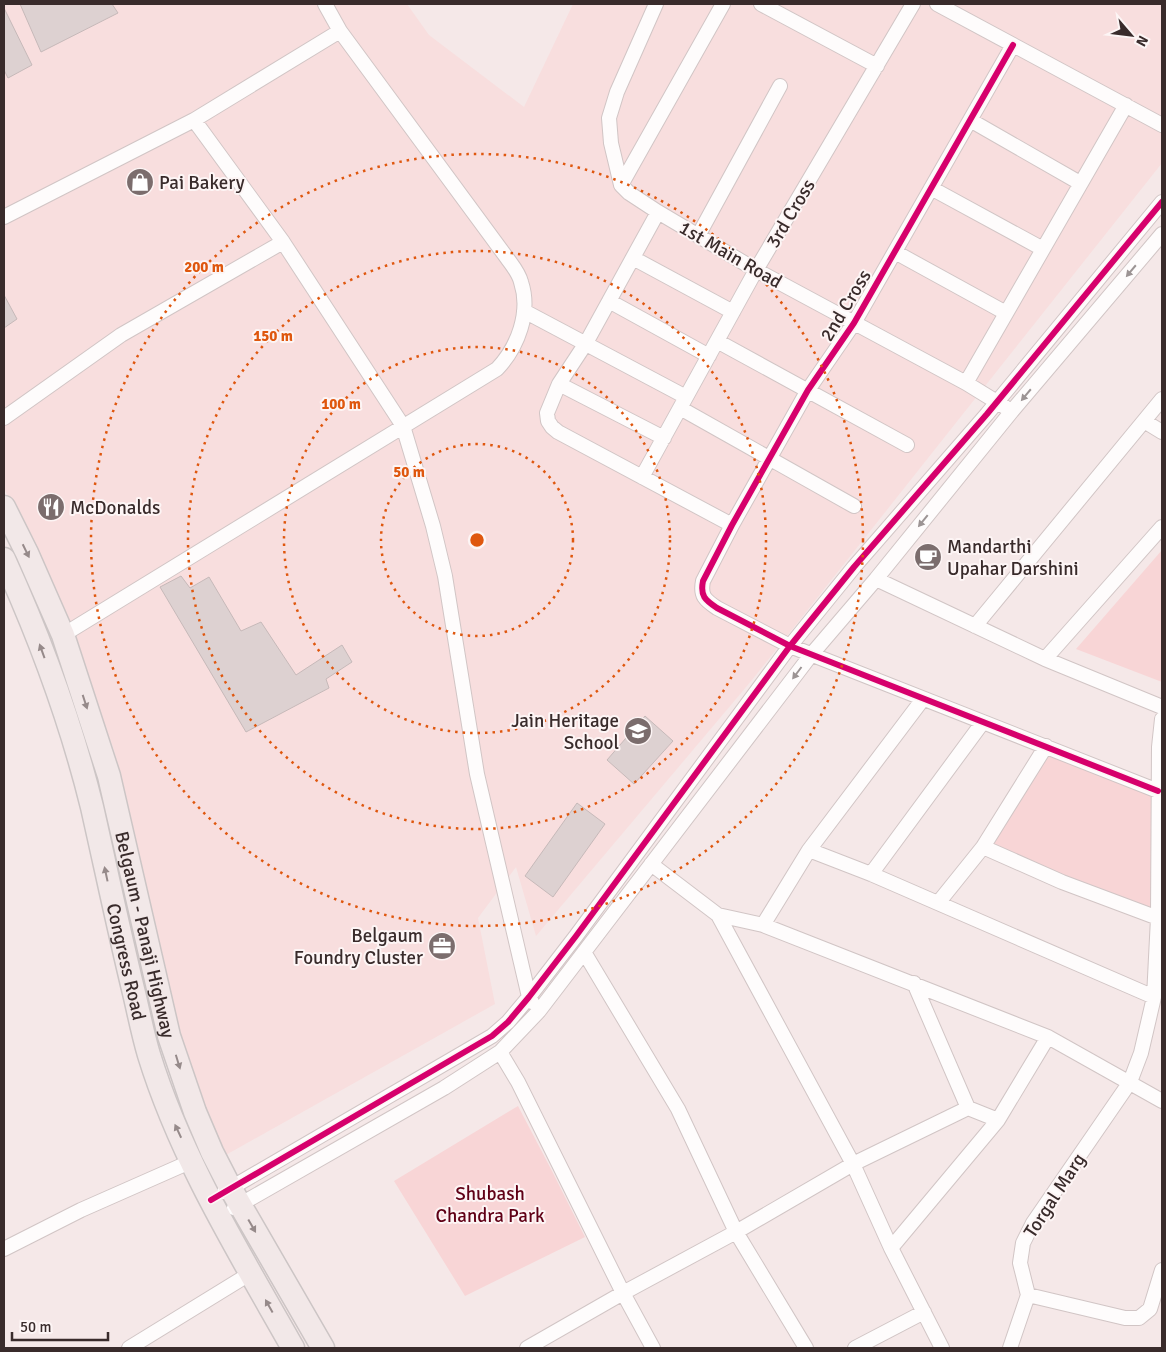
<svg xmlns="http://www.w3.org/2000/svg" width="1166" height="1352" font-family="Signika,sans-serif">
	<style>
		.built { fill: #f8dede }
		.green { fill: #f8d5d6 }
		.building { fill: #ddd1d1; stroke: #c6b9b9 }
		.lines { fill: none; stroke-linecap: round; stroke-linejoin: round }
		.minor-casing { stroke: #d1c5c5; stroke-width: 16 }
		.trunk-casing { stroke: #ccc5c5; stroke-width: 25 }
		.minor { stroke: #fefcfc; stroke-width: 14 }
		.trunk { stroke: #f2e8e8; stroke-width: 22 }
		.cycleway-casing { stroke: #fdf5f5; stroke-width: 9 }
		.cycleway { stroke: #d6006c; stroke-width: 6 }
		.oneway { fill: #9c9494 }
		.oneway2 { fill: #968a8a }
		.ring { fill: none; stroke: #df570e; stroke-width: 2.5; stroke-dasharray: 2.5 5 }
		.labels { text-anchor: middle; stroke-width: 4; stroke-linejoin: round; paint-order: stroke }
		.poi-label { font-size: 19px; fill: #392b2b; stroke: #fdf5f5; text-anchor: start }
		.street-label { font-size: 19px; fill: #392b2b; stroke: #fdf5f5 }
		.park-label { font-size: 19px; fill: #600016; stroke: #fdf5f5 }
		.centre { fill: #df570e; stroke: #fdf5f5; stroke-width: 2.5 }
		.ring-label { font-size: 15px; text-anchor: middle; font-weight: bold; fill: #df570e; stroke: #fdf5f5; stroke-width: 4; stroke-linejoin: round; paint-order: stroke }
	</style>
	<rect width="100%" height="100%" fill="#f5e8e8"/>
	<path class="built" d="M4,4h403l22,31 95,72 49,-103h589v159l-410,517 -216,256 -20,-69 -38,51 17,86 -271,152 -42,-105 -68,-301 -55,-144 -55,-118z"/>
	<path class="green" d="M1162,550v132l-86,-33z
		M1047,750l107,43v120l-166,-67z
		M518,1106l35,67 32,64 -120,59 -71,-115z"/>
	<path class="building" d="M20,4h92l6,9 -77,39z
		M4,8l28,57 -24,13 -4,-8z
		M4,295l13,24 -13,9z
		M181,576l9,12 19,-11 32,54 20,-9 35,53 46,-30 10,17 -26,17 3,9 -83,44 -86,-145z
		M645,716l28,25 -39,43 -27,-24z
		M577,803l28,21 -52,73 -28,-21z"/>
	<g class="lines">
		<g class="minor-casing">
			<path id="minor" d="M656,4l-39,88 -8,26 2,25 10,42 8,8 29,19 98,58 210,113 39,24
				M761,4l116,62
				M937,4l225,121
				M1013,45l-159,278 -46,67 -76,135 -29,56c-3,15 2,19 14,27l73,38 368,145
				M194,120l89,122 120,184 30,100 12,50 32,198 52,223 3,5
				M970,120l110,63
				M621,185l102,-181
				M931,188l112,61
				M658,212l-72,131 -27,41 -12,29 1,8 4,6 6,5 174,93
				M4,217l190,-97 146,-89
				M698,236l82,-150
				M895,252l111,61
				M633,258l100,54
				M609,301l100,55
				M524,311l162,86
				M717,341l190,104
				M966,383l160,-278
				M559,384l105,54
				M680,408l174,98
				M4,418l117,-83 162,-93
				M1144,421l18,11
				M642,477l114,-207 157,-266
				M876,579l169,80 117,48
				M975,626l187,-227
				M63,635l434,-266c21,-22 34,-57 24,-87 -2,-9 -9,-17 -14,-24l-167,-227 -15,-27
				M1045,659l117,-132
				M983,847l79,35 96,36
				M809,850l62,24 283,123
				M651,864l67,51 45,10 285,112 114,64
				M871,874l112,-152
				M938,903l45,-56 63,-101
				M718,915l135,249 38,84 107,-128 50,-83
				M763,925l46,-75 114,-151
				M584,952l94,157 58,123 70,116
				M914,983l54,125
				M500,1052l18,30 105,211 30,55
				M224,1192l268,-156 16,-14 21,-25 47,-61 214,-290 64,-79 133,-153 175,-212
				M234,1208l210,-120 56,-36 39,-41 272,-356 65,-76 136,-168 150,-177
				M891,1248l51,100
				M4,1249l77,-39 111,-49
				M1028,1295l97,23h14l11,-9 12,-39
				M129,1348l122,-75
				M527,1348l96,-55 113,-61 117,-68 115,-56 30,12
				M855,1348l69,-36
				M1010,1348l18,-53 -8,-32 3,-20 10,-20 97,-141 11,-29 13,-56 4,-79 1,-171 3,-28"/>
		</g>
		<g class="trunk-casing">
			<g id="trunk">
				<path id="s1" d="M4,507l23,46 36,82 46,141 60,260 26,76 17,40 19,37 92,159"/>
				<path id="s2" d="M4,559c36,79 67,163 88,248 14,62 27,124 42,186 5,21 9,42 15,62 32,104 91,199 144,293"/>
			</g>
		</g>
		<use href="#minor" class="minor"/>
		<use href="#trunk" class="trunk"/>
		<g class="cycleway-casing">
			<path id="cycleway" d="M1013,45l-159,278 -46,67 -76,135 -29,56c-3,15 2,19 14,27l73,38 368,145
				M211,1200l281,-164 16,-14 21,-25 47,-61 214,-290 64,-79 133,-153 175,-212"/>
		</g>
		<use href="#cycleway" class="cycleway"/>
	</g>
	<defs><path id="oneway-solid" d="M-6-.8H1V-3.2L6.5 0L1 3.2V.8H-6Z" transform="scale(1.25)"/></defs>
	<g class="oneway">
		<use href="#oneway-solid" transform="translate(1131 271) rotate(130)"/>
		<use href="#oneway-solid" transform="translate(1026 395) rotate(130)"/>
		<use href="#oneway-solid" transform="translate(923 521) rotate(129)"/>
		<use href="#oneway-solid" transform="translate(797 673) rotate(127)"/>
	</g>
	<g class="oneway2">
		<use href="#oneway-solid" transform="translate(26 551) rotate(64)"/>
		<use href="#oneway-solid" transform="translate(42 651) rotate(-110)"/>
		<use href="#oneway-solid" transform="translate(85 702) rotate(72)"/>
		<use href="#oneway-solid" transform="translate(106 874) rotate(-102)"/>
		<use href="#oneway-solid" transform="translate(178 1062) rotate(73)"/>
		<use href="#oneway-solid" transform="translate(178 1131) rotate(-115)"/>
		<use href="#oneway-solid" transform="translate(252 1226) rotate(60)"/>
		<use href="#oneway-solid" transform="translate(269 1306) rotate(-119)"/>
	</g>
	<g class="ring">
		<circle cx="477" cy="540" r="96"/>
		<circle cx="477" cy="540" r="193"/>
		<circle cx="477" cy="540" r="289"/>
		<circle cx="477" cy="540" r="386"/>
	</g>
	<defs>
		<g id="shop-disc" transform="scale(1.4375)"><circle r="9.5" fill="#7b6d6d" stroke="#fdf5f5"/><path d="M-5-2.5h2.3a2.7 3.5 0 0 1 5.4 0H5L5.5 6h-11ZM-1.5-2.5h3a1.5 2.3 0 0 0-3 0Z" fill="#fff"/></g>
		<g id="restaurant-disc" transform="scale(1.4375)"><circle r="9.5" fill="#7b6d6d" stroke="#fdf5f5"/><path d="M-5-6h1v4h1v-4h1v4h1v-4h1v5L-1.5 .5V6h-2V.5L-5-1ZM5-6V6H3V1.5H1.5Q1.5-4 5-6Z" fill="#fff"/></g>
		<g id="cafe-disc" transform="scale(1.4375)"><circle r="9.5" fill="#7b6d6d" stroke="#fdf5f5"/><path d="M-5.5-4.5H6V0H3Q3 3.5 0 3.5H-2.5Q-5.5 3.5-5.5 0ZM3-3.2v2h1.7v-2ZM-6 4.5H4V6H-6Z" fill="#fff"/></g>
		<g id="school-disc" transform="scale(1.4375)"><circle r="9.5" fill="#7b6d6d" stroke="#fdf5f5"/><path d="M0-5L7-2L0 1L-7-2ZM-4 1L0 2.5L4 1V4Q0 6-4 4Z" fill="#fff"/></g>
		<g id="office-disc" transform="scale(1.4375)"><circle r="9.5" fill="#7b6d6d" stroke="#fdf5f5"/><path d="M-6-3h4V-5.5h4V-3h4V5H-6ZM-1-4.5V-3h2v-1.5ZM-6 0V1H6V0Z" fill="#fff"/></g>
	</defs>
	<g fill-rule="evenodd">
		<use href="#shop-disc" x="140" y="182"/>
		<use href="#restaurant-disc" x="51" y="507"/>
		<use href="#cafe-disc" x="928" y="557"/>
		<use href="#school-disc" x="638" y="731"/>
		<use href="#office-disc" x="442" y="946"/>
	</g>
	<g class="labels">
		<g class="poi-label">
			<text x="159" y="189">Pai Bakery</text>
			<text x="70" y="514">McDonalds</text>
			<text x="947" y="553">Mandarthi<tspan x="947" dy="22">Upahar Darshini</tspan></text>
			<text x="619" y="727" text-anchor="end">Jain Heritage<tspan x="619" dy="22">School</tspan></text>
			<text x="423" y="942" text-anchor="end">Belgaum<tspan x="423" dy="22">Foundry Cluster</tspan></text>
		</g>
		<g class="street-label">
			<text transform="translate(790 213) rotate(-59)" y="7">3rd Cross</text>
			<text transform="translate(731 254) rotate(30)" y="7">1st Main Road</text>
			<text transform="translate(845 305) rotate(-59)" y="7">2nd Cross</text>
			<text dy="7" stroke="none"><textPath href="#s1" startOffset="452">Belgaum - Panaji Highway</textPath></text>
			<text dy="7" stroke="none"><textPath href="#s2" startOffset="422">Congress Road</textPath></text>
			<text transform="translate(1054 1195) rotate(-57)" y="7">Torgal Marg</text>
		</g>
		<g class="park-label">
			<text x="490" y="1200">Shubash<tspan x="490" dy="22">Chandra Park</tspan></text>
		</g>
	</g>
	<circle cx="477" cy="540" r="8" class="centre"/>
	<g class="ring-label">
		<text x="204" y="272">200 m</text>
		<text x="273" y="341">150 m</text>
		<text x="341" y="409">100 m</text>
		<text x="409" y="477">50 m</text>
	</g>
	<rect width="1166" height="1352" fill="none" stroke="#392b2b" stroke-width="10"/>
	<g transform="translate(1131 35) rotate(118)" stroke="#fdf5f5" stroke-width="4" paint-order="stroke">
	<path d="M0-4L9 19L0 12L-9 19Z" fill="#392b2b"/>
	<text y="-8" font-size="14" font-weight="bold" text-anchor="middle" fill="#392b2b">N</text>
	</g>
	<path d="M12 1332v8h96v-8" fill="none" stroke="#392b2b" stroke-width="2.5"/>
	<text x="20" y="1332" font-size="15" fill="#392b2b" stroke="#fdf5f5" stroke-width="4" paint-order="stroke">50 m</text>
</svg>
